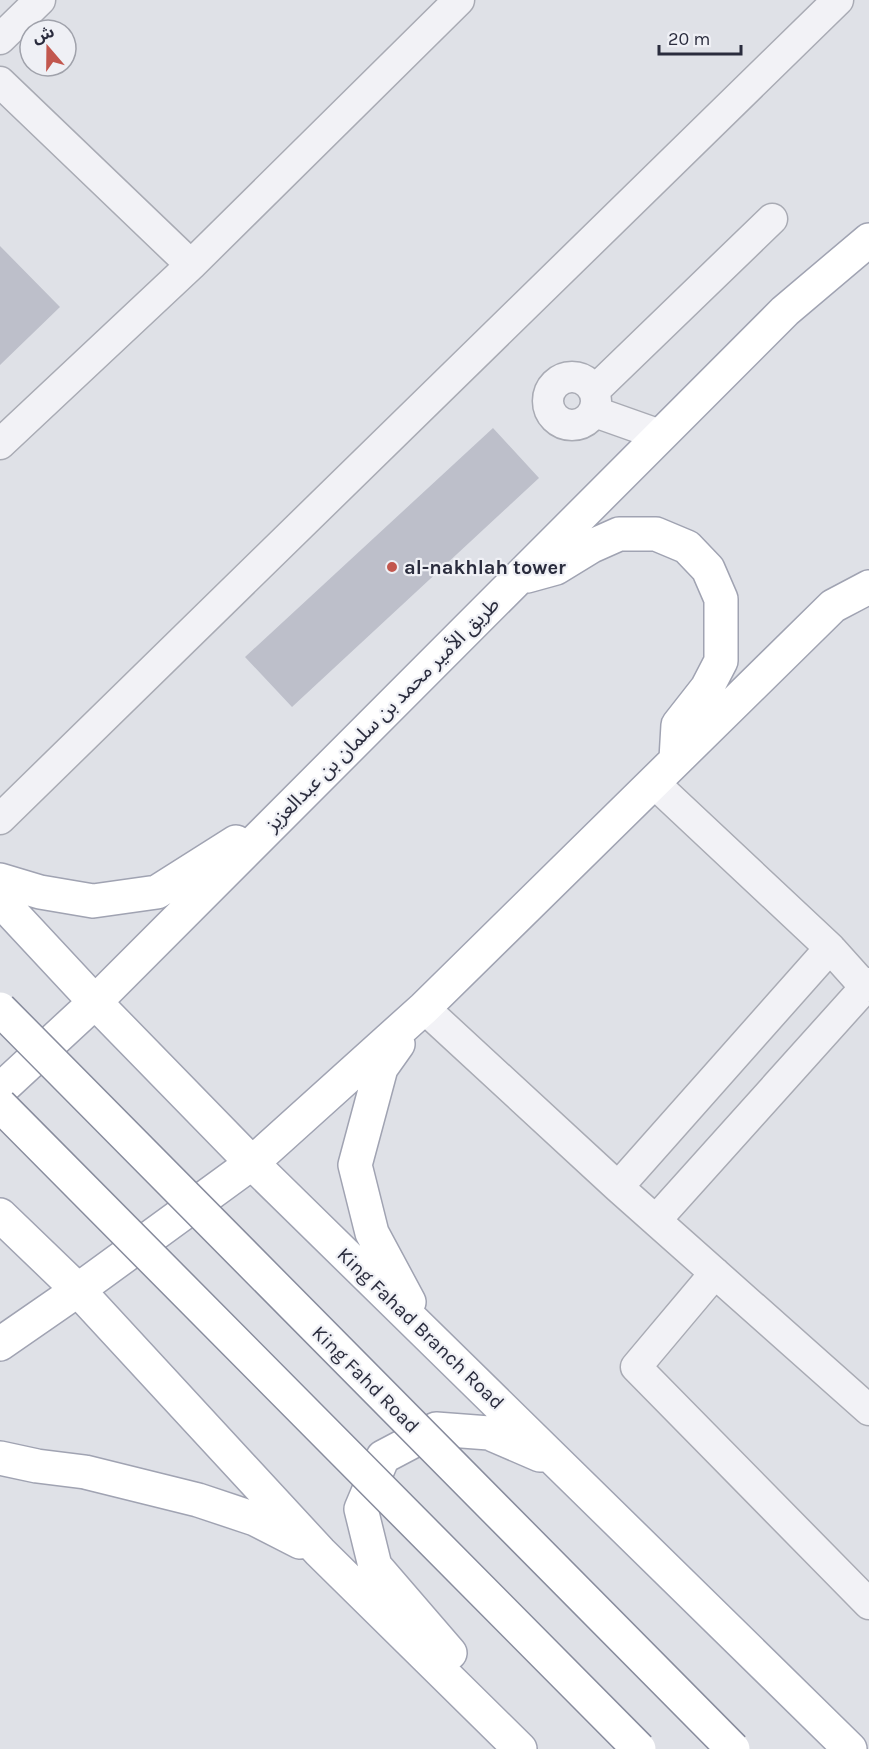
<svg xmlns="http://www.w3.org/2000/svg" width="869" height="1749" font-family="Karla,'Noto Sans Arabic',sans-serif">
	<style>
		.building { fill: #bdbfca }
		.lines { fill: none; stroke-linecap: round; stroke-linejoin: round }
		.minor-casing { stroke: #a9abb4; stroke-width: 33 }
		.major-casing { stroke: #a0a3b2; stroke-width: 36 }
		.minor { stroke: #f2f2f6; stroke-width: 30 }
		.major { stroke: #fff; stroke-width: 33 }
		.highway-bridge-casing { stroke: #888c9d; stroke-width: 36; stroke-linecap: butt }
		.highway-bridge { stroke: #fff; stroke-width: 33 }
		.poi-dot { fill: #c2574e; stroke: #eff0f5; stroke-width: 2 }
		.labels { text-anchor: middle; stroke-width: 4.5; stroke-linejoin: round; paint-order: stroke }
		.poi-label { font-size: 20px; font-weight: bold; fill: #2a2c3d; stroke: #eff0f5; text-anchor: start }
		.street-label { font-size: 20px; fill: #2a2c3d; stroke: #eff0f5 }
	</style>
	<rect width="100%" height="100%" fill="#dfe1e7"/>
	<path class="building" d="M0,246l60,61 -60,58z
		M493,428l46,50 -247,229 -47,-50z"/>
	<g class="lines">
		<g class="minor-casing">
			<path id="minor" d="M0,39l40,-39
				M0,82l191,183
				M548 401a24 24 0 1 1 48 0a24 24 0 1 1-48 0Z
				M594,391l178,-172
				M595,412l65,23
				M0,444l191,-179 268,-265
				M654,783l176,165 35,39
				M0,819l838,-819
				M424,1008l194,179 251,223
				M618,1187l212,-239
				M656,1220l213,-237
				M715,1273l-79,94 233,237"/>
		</g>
		<g class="major-casing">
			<path id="major" d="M527,576l29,-8 36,-22 27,-12h37l31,13 21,22 13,30v62l-14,27 -29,37 -2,34
				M0,880l40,12 53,9 64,-9 79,-50
				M0,900l95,102 157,161 598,586
				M398,1044l-17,24 -26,97 17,68 37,69
				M0,1090l95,-88 690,-691 84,-71
				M0,1215l78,75 242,262 200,197
				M0,1344l78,-54 174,-127 172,-155 409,-402 36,-19
				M0,1458l37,8 48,6 113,28 57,19 45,23
				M450,1653l-75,-87 -14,-57 22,-52 53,-28 53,4 51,22"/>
		</g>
		<use href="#minor" class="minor"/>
		<use href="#major" class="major"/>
		<g class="highway-bridge-casing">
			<path id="highway-bridge" d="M0,1009l733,740
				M0,1105l639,644"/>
		</g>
		<use href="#highway-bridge" class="highway-bridge"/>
	</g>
	<circle class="poi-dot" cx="392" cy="567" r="6"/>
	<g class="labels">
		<g class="poi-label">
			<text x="404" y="574">al-nakhlah tower</text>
		</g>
		<g class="street-label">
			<text transform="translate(382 714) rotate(-45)" y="7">طريق الأمير محمد بن سلمان بن عبدالعزيز</text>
			<text transform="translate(421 1328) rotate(44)" y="7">King Fahad Branch Road</text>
			<text transform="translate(366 1379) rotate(45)" y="7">King Fahd Road</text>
		</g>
	</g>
	<g transform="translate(48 48) rotate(340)"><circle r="28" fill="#eff0f5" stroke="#a0a2ab" stroke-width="1.5"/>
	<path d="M0-4.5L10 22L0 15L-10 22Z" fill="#c2574e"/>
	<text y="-9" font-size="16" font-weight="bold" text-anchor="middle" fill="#2a2c3d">ش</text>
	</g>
	<path d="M659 45v9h82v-9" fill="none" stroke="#2a2c3d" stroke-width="3"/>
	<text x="668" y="45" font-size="18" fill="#2a2c3d" stroke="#eff0f5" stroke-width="4.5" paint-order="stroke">20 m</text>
</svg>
